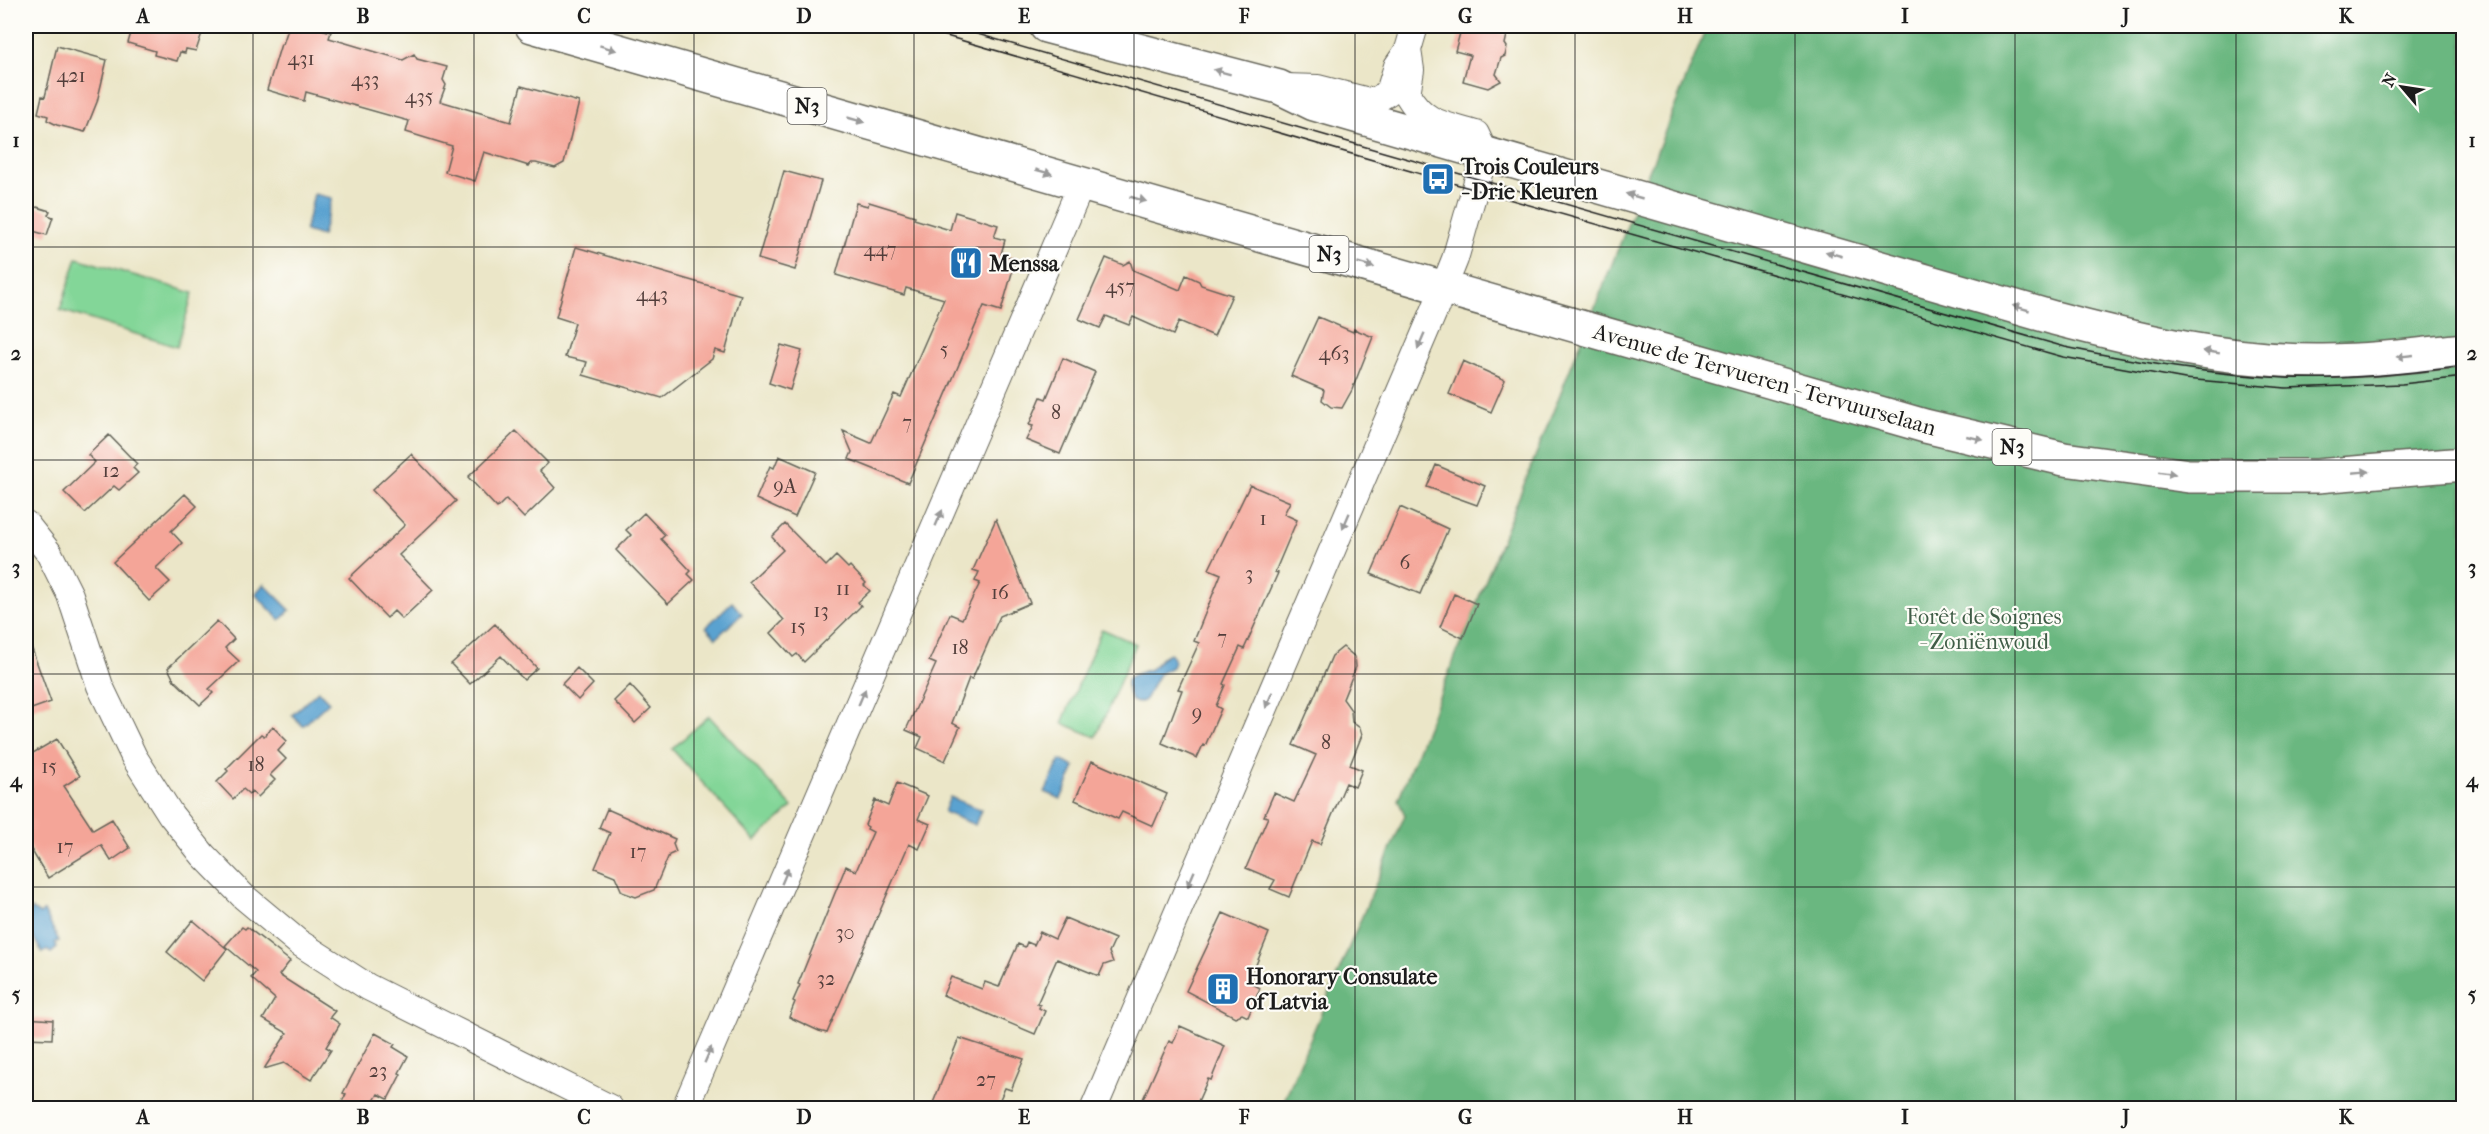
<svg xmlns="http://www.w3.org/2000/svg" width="2489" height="1134" font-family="'IM FELL French Canon',serif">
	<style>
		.green { fill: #83d698; stroke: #50795a; stroke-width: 1.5 }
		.forest { fill: #6ab780; stroke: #436a4e; stroke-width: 1.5 }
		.water { fill: #5aa2d0; stroke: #3b5f76; stroke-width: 1.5 }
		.building { fill: #f4a598 }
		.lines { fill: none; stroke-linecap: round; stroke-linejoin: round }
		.minor-casing { stroke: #646358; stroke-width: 28 }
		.primary-casing { stroke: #646358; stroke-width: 36 }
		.minor { stroke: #fff; stroke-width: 26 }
		.primary { stroke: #fff; stroke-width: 33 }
		.tram { stroke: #1c1c1c; stroke-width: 1.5 }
		.oneway { fill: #999 }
		.grid { fill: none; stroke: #1c1c1c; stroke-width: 1.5; stroke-opacity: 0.55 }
		.labels { text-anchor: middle; stroke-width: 4.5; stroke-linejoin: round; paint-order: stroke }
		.number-label { font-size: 20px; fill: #523e3b }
		.shield { fill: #fdfcf7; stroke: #605f5e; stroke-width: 1.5 }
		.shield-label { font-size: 21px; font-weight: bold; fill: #1c1c1c }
		.poi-label { font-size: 22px; font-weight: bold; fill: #1c1c1c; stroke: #fdfcf7; text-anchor: start }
		.street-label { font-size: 22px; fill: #1c1c1c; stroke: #fdfcf7 }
		.park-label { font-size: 22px; fill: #405d47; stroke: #fdfcf7 }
		.neatline { fill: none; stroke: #1c1c1c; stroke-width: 2 }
		.grid-label { font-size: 20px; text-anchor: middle; font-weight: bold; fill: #1c1c1c }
	</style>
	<rect width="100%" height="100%" fill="#fdfcf7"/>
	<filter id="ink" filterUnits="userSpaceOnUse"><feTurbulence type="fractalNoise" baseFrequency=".0167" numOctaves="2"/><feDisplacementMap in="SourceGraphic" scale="12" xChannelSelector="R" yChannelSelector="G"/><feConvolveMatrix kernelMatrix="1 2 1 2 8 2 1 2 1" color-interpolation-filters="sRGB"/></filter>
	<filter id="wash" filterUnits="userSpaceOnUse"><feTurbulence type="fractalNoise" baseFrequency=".008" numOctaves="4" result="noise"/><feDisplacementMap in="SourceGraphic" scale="24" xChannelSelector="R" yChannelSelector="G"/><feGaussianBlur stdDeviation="1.35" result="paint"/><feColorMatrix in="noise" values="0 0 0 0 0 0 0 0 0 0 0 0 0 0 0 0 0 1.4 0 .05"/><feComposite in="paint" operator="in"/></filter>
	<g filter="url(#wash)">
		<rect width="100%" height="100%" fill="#ebe6c8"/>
		<path class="green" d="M77,258l116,35 -16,54 -117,-37z
			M1102,629l34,15 -40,93 -34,-14z
			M709,716l83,91 -37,34 -83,-92z"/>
		<path class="forest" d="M1707,26h756v1082h-1182l124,-293 -7,-15z"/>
		<path class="water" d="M314,194l18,4 -10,38 -17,-5z
			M264,584l26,26 -10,10 -25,-26z
			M732,602l10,12 -26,24 -10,-11z
			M1170,653l4,8 -2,6 -13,7 -15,27 -7,2 -6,-3c-12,-30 4,-23 21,-32 7,-5 9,-13 18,-15z
			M318,691l11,11 -26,24 -11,-11z
			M1060,760l15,7 -14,32 -16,-7z
			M950,797l31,13 -6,15 -31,-13z
			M32,909l8,5 4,-3 15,30 -4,1 2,6 -6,5 -4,-3 -5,2 -16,-27 4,-4 -1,-7z"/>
		<g id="blocks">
			<path class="building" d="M133,26h60l-2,4 11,3 -6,18 -10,-2 -1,4 -5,-1 -3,9 -23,-6 1,-4 -27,-8z
				M289,26h22l20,6 -2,6 74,22 11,-6 3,5 30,8 -4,13 3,5 -6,16 71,21 10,-36 58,16 -15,61 -9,5 -19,-5h-5l-2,3 -45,-14 -9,29 -30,-9 7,-26 -46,-14 3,-11 -103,-29 -2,9 -37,-11 14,-46h2z
				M1462,26h22l8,5 15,4 -2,9 2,3 -2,9 -4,2 -5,16 5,7 -13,7 -25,-7 7,-26 -15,-4z
				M57,46l50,14 -10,42 -12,30 -28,-7 -10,-5 1,-4 -10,-3 4,-17 3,1z
				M784,171l37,10 -26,89 -37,-11z
				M869,202l46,14 -1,3 36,11 5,-18 43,13 -4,12 11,3 -4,14 15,5 -15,52 -17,-5 -76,177 -59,-24 3,-7 -9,-21 28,12 23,-49 7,3 43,-98 -38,-11 -2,7 -68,-20 20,-72 12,3z
				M37,207l13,4 -2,4 5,2 -6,18 -21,-6v-18z
				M576,247l165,48 -16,58 -10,-3 -3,9 -50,39 -79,-23 4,-13 -22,-5 10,-34 -19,-6z
				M1106,258l17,7 7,-4 3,9 47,20 6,-15 13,6 2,4 31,10 -18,41 -35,-15 -6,14 -40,-18 -4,8 -23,-9 -6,12 -21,-9z
				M1318,317l35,15 1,-3 19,8 -21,53 -10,18 -11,-1 -9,-7 2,-10 -33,-14z
				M781,345l21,6 -12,39 -21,-7z
				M1063,358l32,14 -35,82 -34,-14 7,-14 -4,-1 12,-28 5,2z
				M1463,361l42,19 -14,32 -42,-18z
				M516,431l32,32 -8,8 15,17 -31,30 -18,-19 -9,9 -29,-31z
				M109,435l28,29 -4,4 5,5 -19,17 -5,-4 -29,27 -21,-21 31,-30 -7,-7z
				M411,454l45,47 -57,54 34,35 -31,29 -8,-8 -7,7 -38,-40 56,-53 -33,-35z
				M779,456l36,16 -20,45 -39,-18 14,-33 4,2z
				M1436,465l49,21 -8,19 -50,-18z
				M1250,485l40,17 -6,12 13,6 -22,52 3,1 -34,76 -4,-2 -17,37 2,1 -9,21 5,3 -16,37 -2,-1 -6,13 -35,-15 20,-53 -4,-1 21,-46 -5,-2 27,-67 -12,-5z
				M185,494l12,12 -26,25 11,12 -26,25 14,14 -21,19 -36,-39z
				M1400,507l48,22 -28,65 -49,-20z
				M644,513l21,22 -4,4 30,32 -3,3 6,6 -26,24 -52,-54 15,-15 -5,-5z
				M996,519l34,84 -30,13 -28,63 -3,-1 -17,45 8,4 -15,34 -28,-13 5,-11 -16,-7 30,-66 -7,-3 21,-47 12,5 18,-36 -5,-2 4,-9 -6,-2z
				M785,524l41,42 10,-10 12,12 2,-2 16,17 -2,2 6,6 -12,11 3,4 -57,56 -7,-8 -4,3 -22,-24 13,-13 -35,-38 34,-32 -11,-13z
				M1454,594l23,10 -14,34 -23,-11z
				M217,621l17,18 -9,9 14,13 -30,28 4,4 -13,12 -26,-25 -6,-12z
				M495,624l42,44 -13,12 -23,-24 -31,28 -19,-20z
				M26,638h2l23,64 -25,9z
				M1343,647l12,10 1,10 -13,32 8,11 1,12 8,6 2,7 -12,30 12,5 -7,17 -9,-4 -26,61 -8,-3 -23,56 -19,-8 5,-9 -29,-12 22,-51 -4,-1 10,-23 20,9 22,-47 -23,-10 39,-89z
				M577,668l16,16 -15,16 -16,-16z
				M630,685l21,23 -16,15 -21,-22z
				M273,727l14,14 -9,10 8,8 -16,16 5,5 -17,17 -6,-6 -3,3 -6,-5 -10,10 -16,-17 11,-11 -2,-2 35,-35 3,2z
				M57,739l23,37 -16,10 29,44 19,-11 18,29 -19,13 -10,-16 -53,33 -22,-37v-84z
				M1092,761l75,33 -14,32 -31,-14 -4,7 -43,-19z
				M897,783l31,13 -10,23 12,5 -11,25 -10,-5 -82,189 -8,-2 -30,-14 6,-15 -2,-1 7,-16 -2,-1 48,-118 10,5 17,-39 -6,-3 1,-2 -3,-2 10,-25 13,6z
				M607,809l68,30 -2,5 3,8 -7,3 -15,35 -18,7 -14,-5 -7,-16 -20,-8 15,-35 -11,-5z
				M1223,913l46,20 -20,49 11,6 -12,29 -6,-3 -7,3 -49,-26z
				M1065,918l50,21 -6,13 4,10 -9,3 -5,11 -42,-17 -20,45 3,1 -1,3 6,3 -10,23 -92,-39 8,-18 31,12 3,-7 14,5 19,-43 7,3 2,-5 7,3 6,-13 15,7z
				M193,920l34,29 -25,32 -35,-29z
				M242,927l3,2 2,-2 43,34 -11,14 56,36 -5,6 10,7 -14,23 5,3 -20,30 -27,-17 -20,6 23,-36 -24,-14 12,-20 -24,-21 5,-6 -31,-26z
				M26,1018l27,2 -1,19 -26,-1z
				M1180,1026l45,20 -14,34 -3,-1 -13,29h-56l30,-67 4,2z
				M375,1033l20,11 -2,3 15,9 -9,17 2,1 -13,25 -10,-5 -8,14h-31l7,-14 -3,-1z
				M959,1038l65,21 -13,31 -6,-2 -9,20h-65z"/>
		</g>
	</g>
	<g filter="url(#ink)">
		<use href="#blocks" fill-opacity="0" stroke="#646358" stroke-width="1.5"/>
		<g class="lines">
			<g class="minor-casing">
				<path id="minor" d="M1285,87l33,1 55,14 16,-10 8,-26 11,-16 7,-24
					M26,524l23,29 21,42 30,91 34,71 37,58 32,40 41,42 54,45 70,45 242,121
					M685,1108l397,-925
					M1094,1108l341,-799 20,-50 30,-106 -9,-19c-32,-10 -51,-9 -69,-40l4,-24 -3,-20"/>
			</g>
			<g class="primary-casing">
				<path id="primary" d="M532,26l1393,400 139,33 125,17h128l147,-12
					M1046,26l233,61 35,17 740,214c88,23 177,44 269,43 47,0 94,-6 141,-11"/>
			</g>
			<use href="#minor" class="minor"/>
			<use href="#primary" class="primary"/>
			<path class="tram" d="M912,26l526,153 625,178 122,22 101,9 116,-4 62,-7
				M950,26l388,113 727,208c73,15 147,28 221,31 59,2 119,-4 178,-12"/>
		</g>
		<defs><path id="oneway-solid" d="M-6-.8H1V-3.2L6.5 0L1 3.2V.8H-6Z" transform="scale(1.5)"/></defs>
		<g class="oneway">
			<use href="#oneway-solid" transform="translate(608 48) rotate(17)"/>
			<use href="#oneway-solid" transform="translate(1222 72) rotate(-165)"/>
			<use href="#oneway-solid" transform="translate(856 120) rotate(16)"/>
			<use href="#oneway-solid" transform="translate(1044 172) rotate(16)"/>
			<use href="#oneway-solid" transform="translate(1634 196) rotate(-164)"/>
			<use href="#oneway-solid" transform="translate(1138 199) rotate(16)"/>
			<use href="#oneway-solid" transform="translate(1834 254) rotate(-164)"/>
			<use href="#oneway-solid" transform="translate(1366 265) rotate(16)"/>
			<use href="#oneway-solid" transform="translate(2021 308) rotate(-164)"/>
			<use href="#oneway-solid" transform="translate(1421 341) rotate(113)"/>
			<use href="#oneway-solid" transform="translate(2211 352) rotate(-171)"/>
			<use href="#oneway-solid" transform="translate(2405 356) rotate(174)"/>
			<use href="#oneway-solid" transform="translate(1975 438) rotate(13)"/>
			<use href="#oneway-solid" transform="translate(2361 472) rotate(-5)"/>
			<use href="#oneway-solid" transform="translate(2167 473) rotate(8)"/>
			<use href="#oneway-solid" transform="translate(939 518) rotate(-67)"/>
			<use href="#oneway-solid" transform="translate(1346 521) rotate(113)"/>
			<use href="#oneway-solid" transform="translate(862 697) rotate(-67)"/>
			<use href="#oneway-solid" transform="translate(1269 700) rotate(113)"/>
			<use href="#oneway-solid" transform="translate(785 876) rotate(-67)"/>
			<use href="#oneway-solid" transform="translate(1191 879) rotate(113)"/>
			<use href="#oneway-solid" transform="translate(708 1055) rotate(-67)"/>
		</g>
	</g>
	<path class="grid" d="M253,26v1082M474,26v1082M694,26v1082M914,26v1082M1134,26v1082M1355,26v1082M1575,26v1082M1795,26v1082M2015,26v1082M2236,26v1082M26,247h2438M26,460h2438M26,674h2438M26,887h2438"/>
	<defs>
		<g id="bus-square" transform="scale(1.725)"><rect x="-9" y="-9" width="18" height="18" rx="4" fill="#1f6fb2" stroke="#fdfcf7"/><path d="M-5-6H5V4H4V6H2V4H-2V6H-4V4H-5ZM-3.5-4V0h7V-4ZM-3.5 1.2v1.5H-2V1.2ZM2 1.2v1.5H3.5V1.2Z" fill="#fff"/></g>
		<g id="restaurant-square" transform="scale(1.725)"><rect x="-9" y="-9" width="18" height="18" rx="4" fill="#1f6fb2" stroke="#fdfcf7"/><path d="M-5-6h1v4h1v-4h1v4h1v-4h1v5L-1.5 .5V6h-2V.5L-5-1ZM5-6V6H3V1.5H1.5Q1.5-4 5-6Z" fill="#fff"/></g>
		<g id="building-square" transform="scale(1.725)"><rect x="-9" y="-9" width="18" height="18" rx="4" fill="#1f6fb2" stroke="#fdfcf7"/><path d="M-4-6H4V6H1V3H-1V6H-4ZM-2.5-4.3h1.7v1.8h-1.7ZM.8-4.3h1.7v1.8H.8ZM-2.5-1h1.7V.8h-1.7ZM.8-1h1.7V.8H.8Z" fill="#fff"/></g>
	</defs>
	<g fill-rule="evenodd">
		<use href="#bus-square" x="1438" y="179"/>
		<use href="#restaurant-square" x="966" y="263"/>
		<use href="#building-square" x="1223" y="989"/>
	</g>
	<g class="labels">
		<g class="number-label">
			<text x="301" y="65">431</text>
			<text x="71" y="82">421</text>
			<text x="365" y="86">433</text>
			<text x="419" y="103">435</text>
			<text x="880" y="256">447</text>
			<text x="1120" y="293">457</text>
			<text x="652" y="301">443</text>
			<text x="944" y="356">5</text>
			<text x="1334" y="360">463</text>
			<text x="1056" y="419">8</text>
			<text x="907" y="429">7</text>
			<text x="111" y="477">12</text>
			<text x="785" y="493">9A</text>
			<text x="1263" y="525">1</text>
			<text x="1405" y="569">6</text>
			<text x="1249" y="580">3</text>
			<text x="843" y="595">11</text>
			<text x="1000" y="599">16</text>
			<text x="821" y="617">13</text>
			<text x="798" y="633">15</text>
			<text x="1222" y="644">7</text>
			<text x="960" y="654">18</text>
			<text x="1197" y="720">9</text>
			<text x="1326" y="749">8</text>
			<text x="256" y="771">18</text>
			<text x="49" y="773">15</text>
			<text x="65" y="853">17</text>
			<text x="638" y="858">17</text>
			<text x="845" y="939">30</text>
			<text x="826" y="985">32</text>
			<text x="378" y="1077">23</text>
			<text x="986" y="1086">27</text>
		</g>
		<g class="shield">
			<rect x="787.5" y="88" width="39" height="36" rx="4.5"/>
			<rect x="1309.5" y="236" width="39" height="36" rx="4.5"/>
			<rect x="1992.5" y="429" width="39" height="36" rx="4.5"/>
		</g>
		<g class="shield-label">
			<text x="807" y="113">N3</text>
			<text x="1329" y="261">N3</text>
			<text x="2012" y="454">N3</text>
		</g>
		<g class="poi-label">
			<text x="1461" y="174">Trois Couleurs<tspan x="1461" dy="25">- Drie Kleuren</tspan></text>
			<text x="989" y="271">Menssa</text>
			<text x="1246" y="984">Honorary Consulate<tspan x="1246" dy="25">of Latvia</tspan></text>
		</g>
		<g class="street-label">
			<text transform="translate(1765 379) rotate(16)" y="8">Avenue de Tervueren - Tervuurselaan</text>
		</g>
		<g class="park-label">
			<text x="1984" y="624">Forêt de Soignes<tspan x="1984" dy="25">- Zoniënwoud</tspan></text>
		</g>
	</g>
	<rect width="2489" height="1134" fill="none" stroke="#fdfcf7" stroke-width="66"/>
	<g transform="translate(2402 87) rotate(299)" stroke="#fdfcf7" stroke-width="4.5" paint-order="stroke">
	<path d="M0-4.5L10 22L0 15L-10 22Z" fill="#1c1c1c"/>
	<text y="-9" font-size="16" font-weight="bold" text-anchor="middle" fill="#1c1c1c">N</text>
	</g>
	<rect x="33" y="33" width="2423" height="1068" class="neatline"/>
	<g class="grid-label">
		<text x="143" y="23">A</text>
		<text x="363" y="23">B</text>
		<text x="584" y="23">C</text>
		<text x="804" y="23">D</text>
		<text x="1024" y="23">E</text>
		<text x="1244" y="23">F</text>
		<text x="1465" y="23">G</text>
		<text x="1685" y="23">H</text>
		<text x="1905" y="23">I</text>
		<text x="2126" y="23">J</text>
		<text x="2346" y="23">K</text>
		<text x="16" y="147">1</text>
		<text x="2472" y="147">1</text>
		<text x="16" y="360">2</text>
		<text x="2472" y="360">2</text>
		<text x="16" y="574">3</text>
		<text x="2472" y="574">3</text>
		<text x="16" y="787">4</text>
		<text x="2472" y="787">4</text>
		<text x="16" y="1001">5</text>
		<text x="2472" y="1001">5</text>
		<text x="143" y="1124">A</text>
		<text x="363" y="1124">B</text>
		<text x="584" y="1124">C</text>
		<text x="804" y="1124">D</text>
		<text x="1024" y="1124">E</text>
		<text x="1244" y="1124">F</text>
		<text x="1465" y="1124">G</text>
		<text x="1685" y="1124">H</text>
		<text x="1905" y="1124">I</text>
		<text x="2126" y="1124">J</text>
		<text x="2346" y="1124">K</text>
	</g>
</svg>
